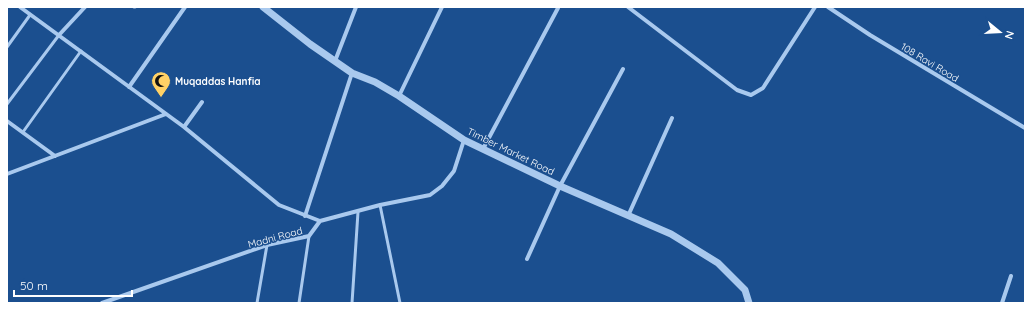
<svg xmlns="http://www.w3.org/2000/svg" width="1032" height="310" font-family="Quicksand,sans-serif">
	<style>
		.lines { fill: none; stroke-linecap: round; stroke-linejoin: round }
		.service { stroke: #a9c9ee; stroke-width: 3 }
		.minor { stroke: #a9c9ee; stroke-width: 4 }
		.tertiary { stroke: #a9c9ee; stroke-width: 7 }
		.labels { text-anchor: middle; stroke-width: 3; stroke-linejoin: round; paint-order: stroke }
		.street-label { font-size: 10px; fill: #fff; stroke: #1b4f8f }
		.poi-label { font-size: 10px; font-weight: bold; fill: #fff; stroke: #1b4f8f; text-anchor: start }
	</style>
	<rect width="100%" height="100%" fill="#1b4f8f"/>
	<g class="lines">
		<path class="service" d="M134,7h1
			M7,47l23,-32
			M7,104l52,-69
			M23,132l58,-81
			M380,205l20,98
			M257,303l10,-58
			M299,303l10,-67
			M352,303l6,-91"/>
		<path class="minor" d="M20,7l164,120 95,78 41,16
			M628,7l109,83 14,5 12,-7 52,-81
			M828,7l42,28 155,93
			M59,35l26,-28
			M335,61l21,-54
			M129,87l56,-80
			M399,96l43,-89
			M7,121l48,35
			M184,127l18,-25
			M483,149l75,-141
			M7,174l159,-60
			M305,216l47,-143
			M628,216l44,-98
			M527,259l33,-73 63,-117
			M102,303l165,-58 42,-9 11,-15 60,-16 50,-10 12,-9 12,-15 10,-31
			M1002,303l9,-27"/>
		<path class="tertiary" d="M263,7l47,37 42,29 23,9 24,14 65,44 96,46 111,48 47,29 27,27 4,13"/>
	</g>
	<defs>
		<g id="mosque-pin" transform="scale(1)"><path d="M0 17L-7.5 6A9.5 9.5 0 1 1 7.5 6Z" fill="#ffd166" stroke="#1b4f8f"/><path d="M3.5-4.9A6 6 0 1 0 3.5 4.9A5 5 0 1 1 3.5-4.9Z" fill="#111"/></g>
	</defs>
	<g fill-rule="evenodd">
		<use href="#mosque-pin" x="161" y="81"/>
	</g>
	<g class="labels">
		<g class="street-label">
			<text transform="translate(930 62) rotate(31)" y="4">108 Ravi Road</text>
			<text transform="translate(511 151) rotate(26)" y="4">Timber Market Road</text>
			<text transform="translate(275 237) rotate(-15)" y="4">Madni Road</text>
		</g>
		<g class="poi-label">
			<text x="175" y="85">Muqaddas Hanfia</text>
		</g>
	</g>
	<rect width="1032" height="310" fill="none" stroke="#ffffff" stroke-width="16"/>
	<g transform="translate(1000 32) rotate(108)" stroke="#1b4f8f" stroke-width="3" paint-order="stroke">
	<path d="M0-3L7 15L0 10L-7 15Z" fill="#ffffff"/>
	<text y="-6" font-size="11" font-weight="bold" text-anchor="middle" fill="#ffffff">N</text>
	</g>
	<path d="M14 290v6h118v-6" fill="none" stroke="#ffffff" stroke-width="2"/>
	<text x="20" y="290" font-size="12" fill="#ffffff" stroke="#1b4f8f" stroke-width="3" paint-order="stroke">50 m</text>
</svg>
